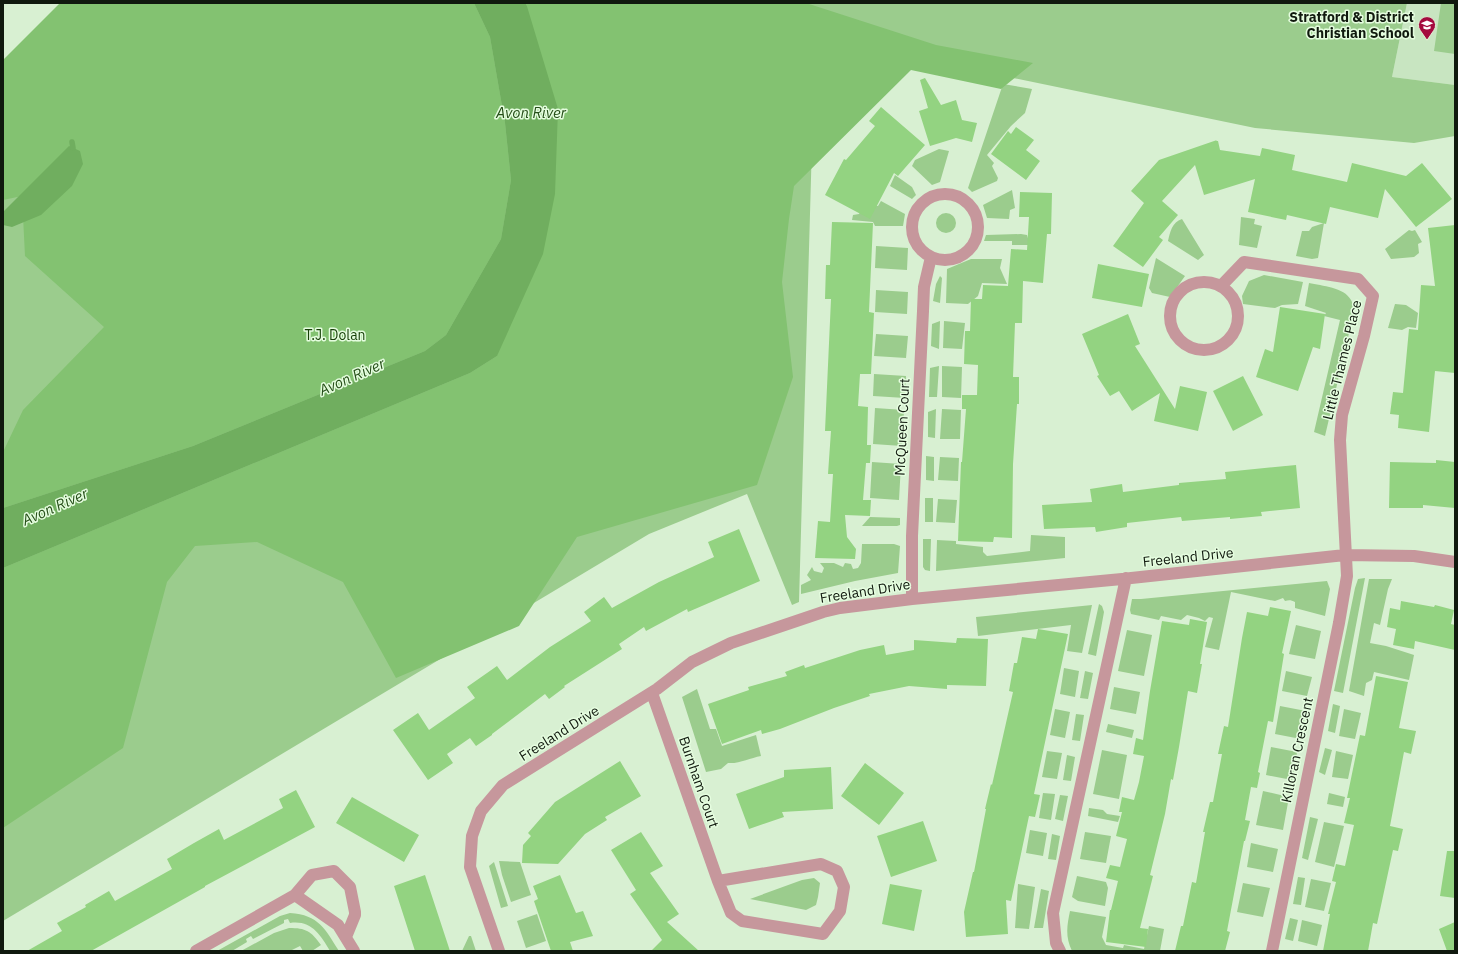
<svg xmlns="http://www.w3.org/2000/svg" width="1458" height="954" font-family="'IBM Plex Sans',sans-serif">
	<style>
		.built { fill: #c8e5c1 }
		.green { fill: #9bcc8d }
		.forest { fill: #83c271 }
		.water { fill: #70ae5f }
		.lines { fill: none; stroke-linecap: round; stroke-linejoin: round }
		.stream { stroke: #70ae5f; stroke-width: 5.5 }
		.building { fill: #93d381 }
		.minor { stroke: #c6979c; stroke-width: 12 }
		.labels { text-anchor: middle; stroke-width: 3; stroke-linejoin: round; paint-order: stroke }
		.poi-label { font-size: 14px; font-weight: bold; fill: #10190e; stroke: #e5fddf; text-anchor: end }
		.park-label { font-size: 14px; fill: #163f07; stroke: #e5fddf }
		.street-label { font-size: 14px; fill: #10190e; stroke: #e5fddf }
		.water-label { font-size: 15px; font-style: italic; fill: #264f19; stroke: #e5fddf }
	</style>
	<rect width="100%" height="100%" fill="#d8f0d2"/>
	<path class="built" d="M1407,3h48v82l-63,-8z"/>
	<path class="green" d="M64,3h1343l-15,74 63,8v51l-41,7 -159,-15 -440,-91 -16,565 -7,3 -45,-111 -98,40 -646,387v-860z
		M1441,3h14v51l-21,-3z
		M1003,84l29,5 -7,24 -14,13 -24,29 7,8 -2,3 6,12 -1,3 -25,11 -4,-4z
		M939,149l10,2 -9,31 -8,3 -20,-19 3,-6z
		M895,175l17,12 4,8 -4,4 -22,-13z
		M1012,190l3,18 -5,2 -1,9 -22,-1 -4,-13z
		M881,201l24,13 -2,12h-28l-2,-4 -21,-2 1,-5 6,-1 6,-10 13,2z
		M936 223a10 10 0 1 1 20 0a10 10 0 1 1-20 0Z
		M1241,217l14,2 -1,5 8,2 -5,22 -18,-3z
		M1182,219l22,36 -6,5 -30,-19c2,-9 4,-19 14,-22z
		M1324,223l-6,35 -6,1 -16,-3 6,-25h7l3,-4z
		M1409,230l3,1 3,-1 7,12 -4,2 1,9 -5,4 -23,2 -6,-10z
		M1021,234l6,1 3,10h-18v-4h-28l2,-6z
		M876,246l32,2 -1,22 -32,-2z
		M1156,258l29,18 -15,21 -18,-4 -3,-5z
		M971,259h31l-2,9 7,16 -25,-1 -4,13 -10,8 -22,-1 1,-34z
		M1264,275l39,7 -5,22 -16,1 -7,3 -32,-4 -1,-8 7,-15z
		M940,276l2,2 -2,25 -7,-2 3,-17z
		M1309,283c13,3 35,4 42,17 3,5 2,11 2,16l-28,120 -11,-4 26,-112 -16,-4 2,-3 -21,-7z
		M876,290l32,2 -1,22 -32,-2z
		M1395,304l11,1 12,8 -2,15 -8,-1 -6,3 -14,-2z
		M940,321l-1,28 -8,-3 1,-22z
		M944,321l21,2 -3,26 -19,-1z
		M876,334l32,2 -2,22 -32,-2z
		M939,366l-2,31h-8l1,-29z
		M942,366l20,1 -1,31 -19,-1z
		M874,374l32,2 -1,22 -32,-2z
		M875,408l29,2 -2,36 -29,-2z
		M936,409l-1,29 -7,-1v-25z
		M942,409l19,1 -1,29h-20z
		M926,456l8,1v24l-8,-1z
		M940,457l19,1 -1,23 -20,-1z
		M872,462l29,2 -2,36 -29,-2z
		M925,498h8v24h-8z
		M938,499l19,1 -2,23 -19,-1z
		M870,517l30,1v7l-3,1h-35z
		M1031,535l34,2v21l-129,13 1,-31 19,1v3l27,3v5l4,4 43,-5z
		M923,539h8l-1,32 -5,-1 -2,-3z
		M862,544h32l6,2 -2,27 -43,8 -54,13v-9l10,-5 -4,-5 5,-8 2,4 8,2 2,-5 -4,-5h14l9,4 2,-4 6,1 2,5 5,-1 3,-5z
		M1365,578l-22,115 -9,-2 21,-103 3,-9z
		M1369,579h23l-4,10 -8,36 -6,-2 -4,20 16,3 28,9 -5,25 -35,-8 -2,8 -6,3 -2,13 -15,-5z
		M1327,581l3,8 -5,27 -30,-8v-6c-4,-2 -6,-2 -10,-1l-2,-3 -8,3 -44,-9 -12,58 -14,-3 8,-29 -4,-1 -4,4 -6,-3 -12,-3 -6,5 -20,-4 -2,4 -28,-6 -1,-4 2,-11h9z
		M1099,604l3,2 2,6 -8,44 -8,-2z
		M1092,605l-10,48 -15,-2 4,-26 -93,11 -2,-19z
		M1296,625l25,6 -6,28 -26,-5z
		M1127,630l25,5 -8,41 -26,-5z
		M1064,668l15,3 -4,26 -15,-3z
		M1085,671l8,2 -5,26 -8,-1z
		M1286,671l26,6 -5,19 -25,-5z
		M1114,687l26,5 -4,22 -26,-5z
		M697,689l13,40h6l6,17 34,-11 5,21c-11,2 -22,8 -33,7l-7,6 -15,3 -24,-75z
		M1333,704l7,2 -5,27 -7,-2z
		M1280,706l26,5 -5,28 -26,-5z
		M1055,709l15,3 -5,26 -15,-3z
		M1344,709l17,4 -6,26 -16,-3z
		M1076,714l8,1 -4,26 -8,-1z
		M1108,724l26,6 -2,8 -26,-6z
		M1271,747l26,5 -5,28 -26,-5z
		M1325,748l7,2 -7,25 -6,-3z
		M1102,750l25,5 -8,44 -26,-5z
		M1047,751l15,2 -5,26 -15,-2z
		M1336,751l17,4 -5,24 -16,-2z
		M1067,755l8,2 -4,24 -8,-1z
		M1263,791l26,6 -6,33 -27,-5z
		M1043,793l12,1 -4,26 -12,-2z
		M1329,793l16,4 -2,10 -16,-3z
		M1060,795l8,1 -5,25 -8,-2z
		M1089,808l14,2 4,4 13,2 -2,6 -30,-6z
		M1310,817l8,2 -10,41 -6,-2z
		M1324,822l20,4 -10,41 -19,-5z
		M1030,830l17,3 -4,23 -17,-3z
		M1085,832l26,4 -5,27 -26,-4z
		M1052,834l8,2 -4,24 -8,-1z
		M1251,843l27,6 -5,23 -26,-5z
		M499,861l21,1 11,33 -20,7 -9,-27z
		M494,862l14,44 -7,2 -12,-42z
		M1077,876l29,6 2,6 -3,18 -27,-5 -6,-4z
		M1298,877l7,1 -4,27 -8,-1z
		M814,878l6,5 -2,14 -2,8 -10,5 -56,-11 52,-19z
		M1311,879l20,4 -7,28 -19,-4z
		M1243,883l27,5 -7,29 -26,-5z
		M1018,884l17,3 -6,42 -14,-1z
		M1041,889l8,2 -6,37h-9z
		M1070,911l36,6 -4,20 4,8 17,3 1,-3 20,4 5,-23 15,3 -4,22h-88c-7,-14 -5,-26 -2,-40z
		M290,913c29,2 35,16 49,38h-9c-10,-17 -19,-31 -40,-28l-2,-4 -4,1v3l-31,16 -2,-3 -5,3 1,3 -15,9h-15l63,-35z
		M537,914l9,27 -20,7 -9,-27z
		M1290,918l8,2 -5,21 -8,-2z
		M1302,920l20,5 -5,21 -19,-5z
		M289,928c17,0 22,3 32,17l-9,6h-9l-3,-5 -10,5h-49l33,-18z
		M469,936h2l5,15h-14z"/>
	<path class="forest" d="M60,3h414l16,34 15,86 6,57 -10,59 -55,96 -21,16 -232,95 -190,62v-56l20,-42 81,-83 -79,-71 -3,-60 -19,4v-140z
		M526,3h280l130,42 97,18 -32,26 -90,-19 -117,116 -5,33 -7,63 11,95 -36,108 -180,52 -58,89 -123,52 -53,-96 -86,-40 -62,4 -28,36 -44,166 -120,80v-260l467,-195 27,-17 30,-351z"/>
	<path class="water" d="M474,3h52l32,106 -3,85 -12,60 -46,102 -27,17 -467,195v-60l190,-62 232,-95 21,-16 55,-96 10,-59 -6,-57 -15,-86z
		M69,146l11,5 3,13 -11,22 -31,29 -29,12 -9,-2v-13z"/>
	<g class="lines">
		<path class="stream" d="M72,142l1,6"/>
	</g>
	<path class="building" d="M925,78l16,27 15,-5 6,20 15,3 -5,19 -16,-4 -26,8 -11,-35 9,-3 -8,-28z
		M881,107l44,38 -27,31 -4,-3 -24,46 -45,-24 19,-36 2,1 29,-34 -6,-5z
		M1016,127l18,13 -8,10 14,11 -14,19 -35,-26 17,-23 3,3z
		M1217,140l-1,1h2l2,9 40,6 2,-8 33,7 -3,15 55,12 5,-19 54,13 16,-13 30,36 -36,28 -31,-38 -7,29 -48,-11 -4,17 -39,-9 -1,5 -38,-8 7,-33 -51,16 -9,-30 -33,36 16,14 -19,22 4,3 -20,27 -30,-21 31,-43 -13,-12 28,-31z
		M1020,192l32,1 -1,41h-4l-4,49 -20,-2 -1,42h-7l-2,54h6v27h-2l-4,60 -1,74 -18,-1 -1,5 -35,-1 3,-79h1l4,-53h-4v-14h15l1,-30 -14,-1 1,-33h5l1,-32h11l1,-14 25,1 3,-37 16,1 2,-33h-10z
		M832,222l41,1 -4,89 5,1 -3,61h-11l-2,32 10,1 -1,38h4l-1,18h-4l-3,37h8l-1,16 -25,-1 2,22 9,12 -1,10 -40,-1 3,-37 12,1 3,-48h-5l3,-43h-6l6,-132h-6l1,-34h4z
		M1455,225v148l-20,-2 -6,61 -31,-4 1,-13 -9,-1 3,-22 10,1 6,-64 9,1 3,-45 14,1 -7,-58z
		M1098,264l51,10 -7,33 -50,-9z
		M1280,307l45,7 -5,35 -7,-2 -15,44 -42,-14 9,-28 8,3z
		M1128,314l12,30 -5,2 40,63 5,-23 27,6 -9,39 -44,-10 6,-28 -28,18 -13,-20 -9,5 -13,-20 2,-1 -17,-41z
		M1243,376l20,39 -30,16 -20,-40z
		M1436,460l19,2v46l-32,-3v3h-34l1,-46 46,1z
		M1296,465l4,43 -39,4 1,4 -32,3v-2l-48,4 -1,-4 -54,6v4l-31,5 -1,-5 -51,2 -2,-24 50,-3 -2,-13 32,-5 1,8 56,-7v-2l47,-4 -1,-7z
		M739,529l21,52 -72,31 -1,-3 -41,22 -2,-4 -25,17 3,5 -58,37 1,1 -16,12 -4,-5 -53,40v1l-16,11 -6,-8 -23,16 6,9 -25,17 -35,-50 25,-17 11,17 46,-32 -8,-11 30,-21 10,14 43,-33 41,-26 -7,-9 20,-15 8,11 47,-26 55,-25 -6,-15z
		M1401,601l33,6 1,-2 19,5 -3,14 4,1v25l-40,-9 -1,8 -21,-4 3,-16 -9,-2 3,-19 10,2z
		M1270,607l21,4 -9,42 2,1 -11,68 -5,-1 -10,51 2,1 -3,15 -6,-1 -6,33 5,1 -5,20h-1l-17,90 3,1 -5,19h-50l6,-25h2l9,-44 4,1 9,-51h-2l7,-30h3l9,-48h-4l6,-28 4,1 14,-89 5,-26 21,4z
		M1190,619l17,3 -7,42h2l-5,29 -9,-2 -9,56 -6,33 -2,-1 -6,35 -15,61 3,1 -13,52 8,1 -2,18 -40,-5 4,-32h1l7,-29 -12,-3 4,-13 10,2 7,-28 -11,-3 6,-24h-3l3,-15 12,3 5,-18 5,-26 -11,-2 3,-16 7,2 7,-49 12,-70 27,4z
		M1038,629l30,5 -34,160 6,1 -5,22 -6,-1 -18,85 -5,-1 2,34 -42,3 -2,-25 9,-40h1l12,-63h-1l6,-25 1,1 21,-93 -4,-1 5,-28h3l5,-26 14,2z
		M957,638l31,1 -2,47 -39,-1v4l-38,-3 -40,8 1,2 -36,12 -54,21 -18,5 -1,-4 -39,14 -14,-40 41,-14 -1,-3 39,-11 -2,-4 19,-7 1,3 55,-18 24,-5 2,10 28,-5v-10l42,3z
		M1376,676l32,6 -9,46 17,3 -5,23 -7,-2 -14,74 13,3 -5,22 -5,-1 -16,74 -4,-1 -5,28h-45l7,-37h-2l8,-32 -4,-1 4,-17 9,2 9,-41 -10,-2 6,-25h-3l13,-63 5,1z
		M620,761l21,35 -36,21 2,3 -22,14 -27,30 -36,-1 1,-18 8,-9 -3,-3 27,-31z
		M865,763l39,30 -25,32 -38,-29z
		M831,767l2,42 -51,3 2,5 -35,12 -13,-35 48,-17v-7z
		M296,790l19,37 -110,59v1l-114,64h-64l35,-20 -5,-8 29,-16 -1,-2 24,-14 6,10 57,-32 -5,-10 27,-16 25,-14 5,11 59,-32 -4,-9z
		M352,797l67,38 -15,27 -68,-39z
		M923,821l14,40 -46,16 -14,-41z
		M641,832l22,34 -13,7 29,41 -12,8 32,29h-48l11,-11 -32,-46 6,-4 -25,-40z
		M1447,851h8v47l-15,-2z
		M425,875l25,76h-35l-21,-65z
		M560,875l16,38 7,-2 10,25 -23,6 3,9h-22l-17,-50 4,-2 -5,-13z
		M890,884l32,6 -8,41 -32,-7z
		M1455,922v29h-8l-8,-22z"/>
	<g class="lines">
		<path class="minor" d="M912 227a33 33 0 1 1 66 0a33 33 0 1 1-66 0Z
			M1170 316a34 34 0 1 1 68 0a34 34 0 1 1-68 0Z
			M1221,286l23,-24 114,17 15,17 -9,40 -22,79 -2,25 7,136 -8,47 -67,328
			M912,599v-63l11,-225 1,-24 7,-30
			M652,693l66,188 13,32 11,8 81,13 17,-23 4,-24 -7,-16 -16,-7 -103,17
			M295,895l17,-20 22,-4 16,16 5,25v3l-9,22
			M196,951l99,-56 43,30 16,26
			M499,951l-29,-84 2,-31 9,-25 22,-26 154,-96 35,-27 39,-19 92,-31 17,-4 72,-9 210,-20 223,-24 69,1 41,6
			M1060,951l-4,-8 -3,-30 73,-335"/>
	</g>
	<defs>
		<g id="school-pin" transform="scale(0.9)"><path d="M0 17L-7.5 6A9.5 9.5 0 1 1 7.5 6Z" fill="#a40a3e" stroke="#e5fddf"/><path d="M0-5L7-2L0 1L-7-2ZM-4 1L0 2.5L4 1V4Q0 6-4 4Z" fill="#fff"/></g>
	</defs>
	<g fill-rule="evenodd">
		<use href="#school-pin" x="1427" y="25"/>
	</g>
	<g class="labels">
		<g class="poi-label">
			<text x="1414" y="22">Stratford &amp; District<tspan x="1414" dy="16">Christian School</tspan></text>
		</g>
		<g class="park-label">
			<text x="335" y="340">T.J. Dolan</text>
		</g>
		<g class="street-label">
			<text transform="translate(1342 360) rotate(-76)" y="5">Little Thames Place</text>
			<text transform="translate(902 427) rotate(-87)" y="5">McQueen Court</text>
			<text transform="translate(1188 557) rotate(-6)" y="5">Freeland Drive</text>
			<text transform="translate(865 591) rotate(-9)" y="5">Freeland Drive</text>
			<text transform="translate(559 733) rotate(-32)" y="5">Freeland Drive</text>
			<text transform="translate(1297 750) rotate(-78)" y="5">Killoran Crescent</text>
			<text transform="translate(699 782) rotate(71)" y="5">Burnham Court</text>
		</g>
		<g class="water-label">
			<text x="531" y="118">Avon River</text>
			<text transform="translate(352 377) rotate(-24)" y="5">Avon River</text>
			<text transform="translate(55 507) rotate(-24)" y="5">Avon River</text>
		</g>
	</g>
	<rect width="1458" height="954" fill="none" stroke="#10190e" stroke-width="8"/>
</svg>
